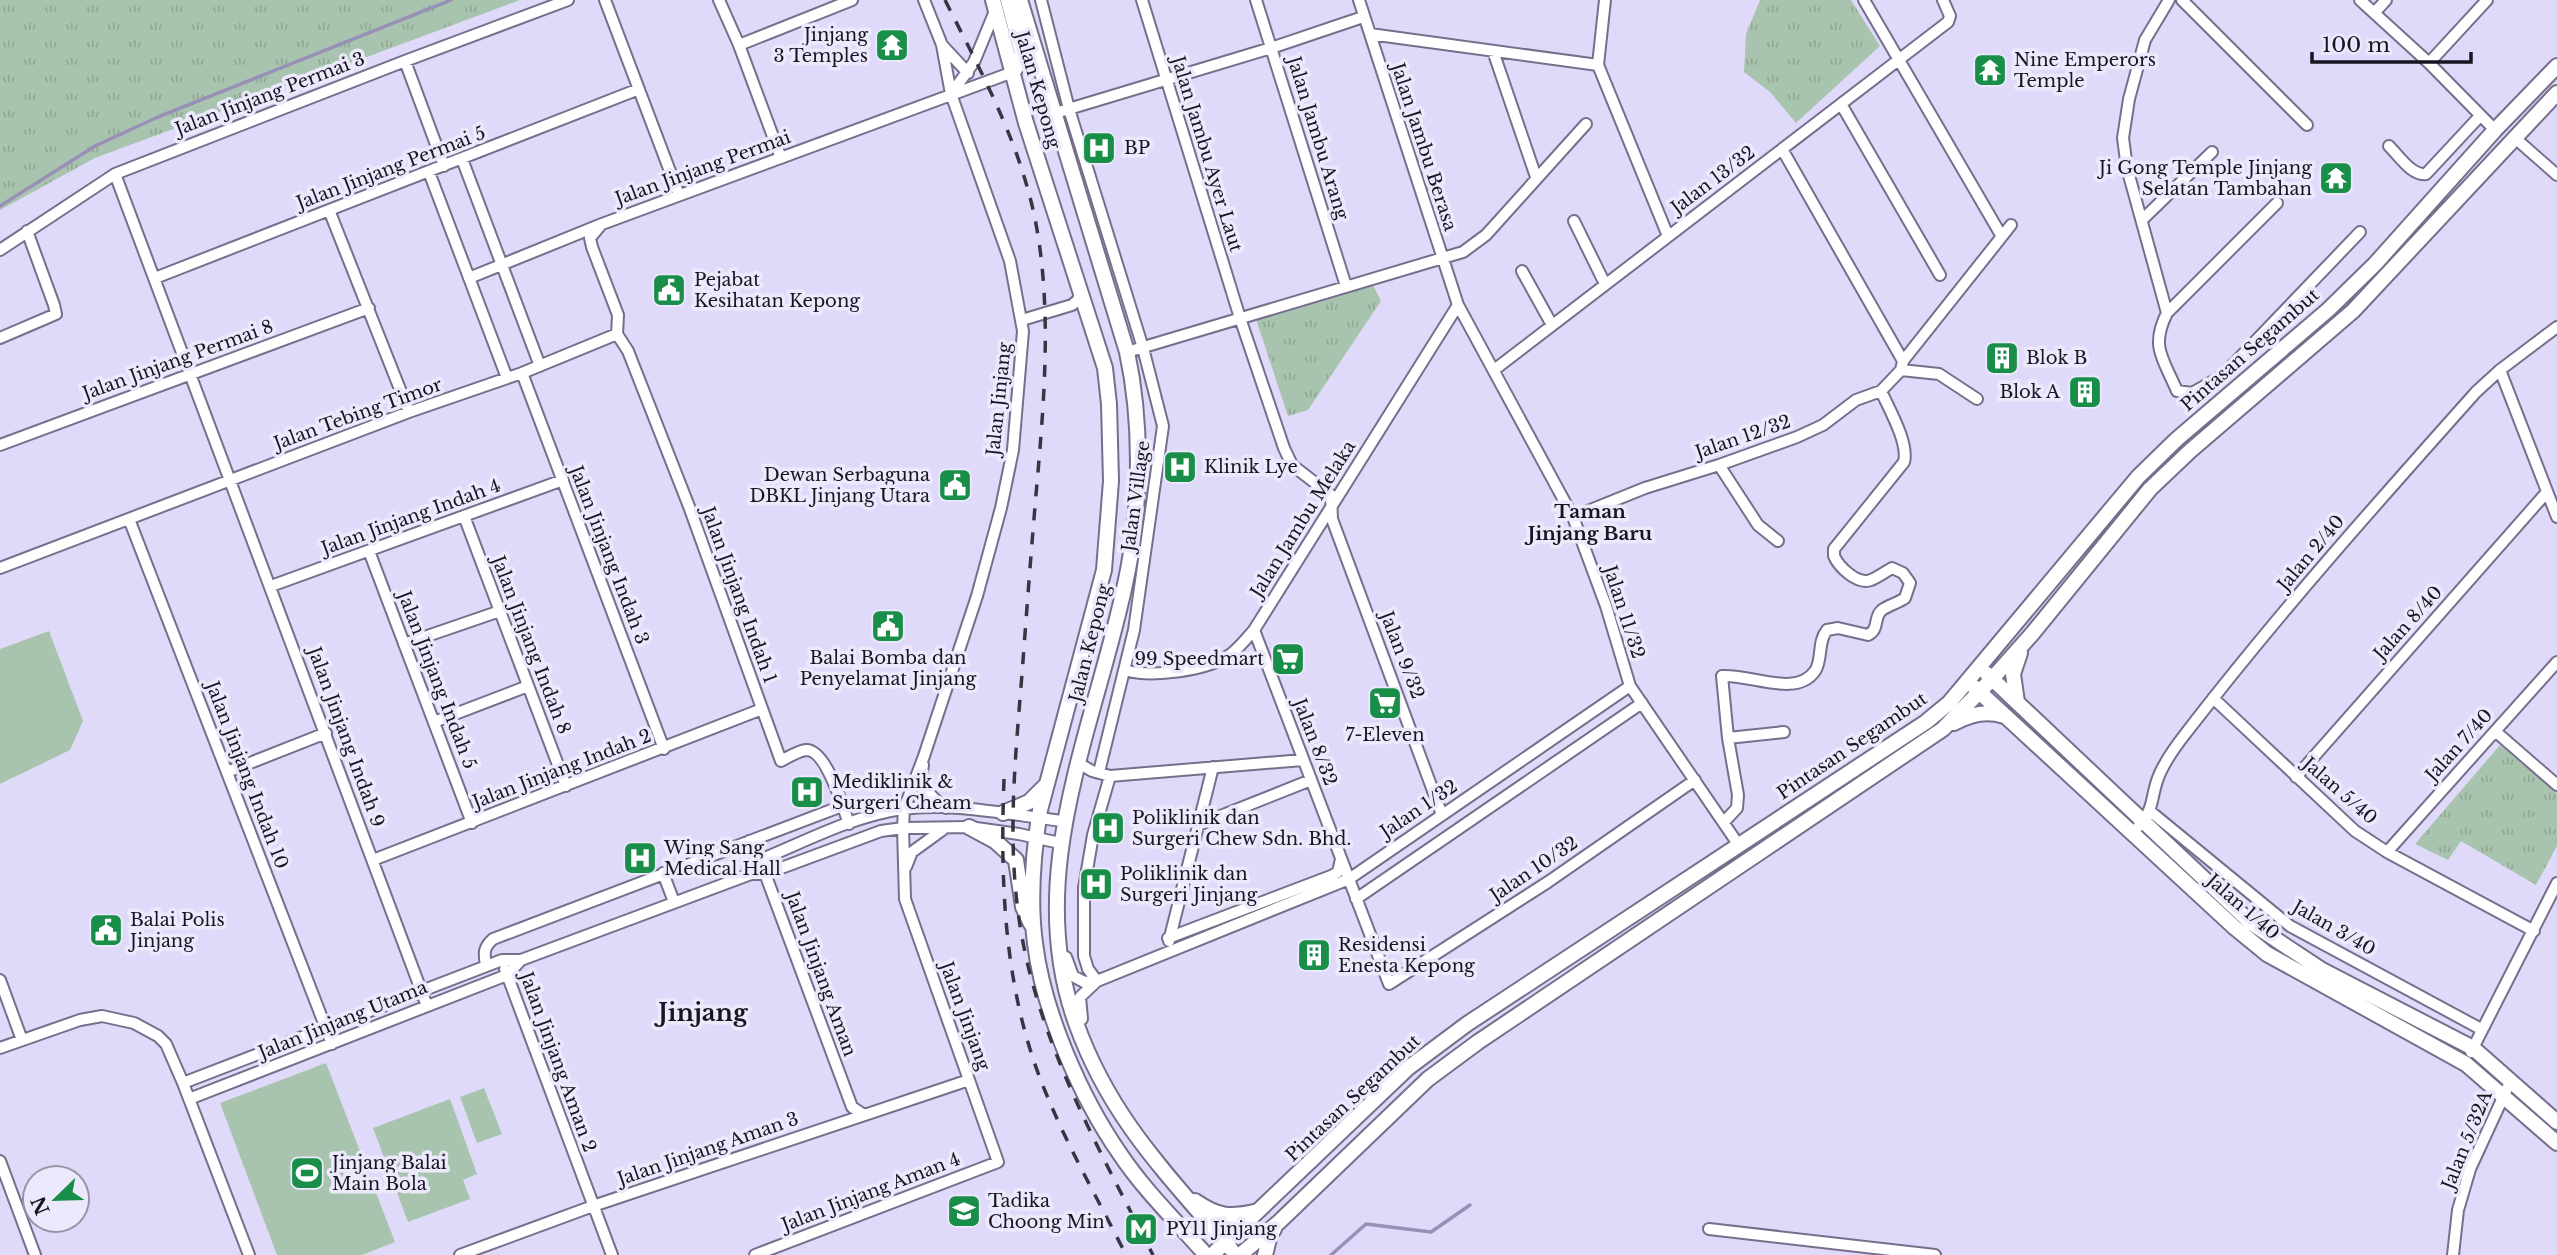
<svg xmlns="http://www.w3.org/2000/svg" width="2557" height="1255" font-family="'Libre Baskerville',serif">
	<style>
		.grass { fill: url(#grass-tufts) }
		.garden { fill: #a9c4ae }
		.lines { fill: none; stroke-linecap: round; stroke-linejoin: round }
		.stream { stroke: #9890b7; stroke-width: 3.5 }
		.minor-casing { stroke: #756f8c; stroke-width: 14 }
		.major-casing { stroke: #756f8c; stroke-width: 18 }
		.minor { stroke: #fff; stroke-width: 10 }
		.major { stroke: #fff; stroke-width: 14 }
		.rail { stroke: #383543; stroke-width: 3.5; stroke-dasharray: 12 12; stroke-linecap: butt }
		.labels { text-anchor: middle; stroke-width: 7; stroke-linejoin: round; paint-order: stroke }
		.poi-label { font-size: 18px; fill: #171520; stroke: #ede9fd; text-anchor: start }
		.street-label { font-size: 18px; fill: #171520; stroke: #ede9fd }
		.neighbourhood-label { font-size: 19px; font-weight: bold; fill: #171520; stroke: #ede9fd }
		.district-label { font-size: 24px; font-weight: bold; fill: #171520; stroke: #ede9fd }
	</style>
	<defs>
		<pattern id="grass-tufts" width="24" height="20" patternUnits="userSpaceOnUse" patternTransform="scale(1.75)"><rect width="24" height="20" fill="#a9c4ae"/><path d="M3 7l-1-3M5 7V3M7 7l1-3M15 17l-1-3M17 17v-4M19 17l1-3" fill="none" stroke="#91a895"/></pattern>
	</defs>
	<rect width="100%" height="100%" fill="#e0dafa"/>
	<path class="grass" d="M0,0h520l-425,158 -95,52z
		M1760,0h91l29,46 -84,77 -26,-31 -26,-20 2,-38z
		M1373,285l8,16 -73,109 -20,6 -32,-97z
		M2500,745l57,48v53l-21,39 -75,-44 -13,19 -33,-16z"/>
	<path class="garden" d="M49,631l34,90 -13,29 -70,34v-135z
		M326,1063l69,179 -33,13h-85l-57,-152z
		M484,1088l18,46 -25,9 -17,-46z
		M450,1099l27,75 -14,6 7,19 -62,23 -35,-94z"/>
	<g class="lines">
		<path class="stream" d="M0,206l95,-60 63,-29 293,-117
			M1331,1255l35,-31 65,8 39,-27"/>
		<g class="minor-casing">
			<path id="minor" d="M605,0l74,195
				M719,0l20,45 42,113
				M1041,0l28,109 74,239 20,78 -29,204 -35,142
				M1142,0l98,318 44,130 8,17 39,30 1,24 110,296
				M1256,0l90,286
				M1359,0l99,305 115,212 33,89 24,80 108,158
				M1605,0l-7,65 70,171
				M1864,0l137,235
				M2182,0l125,125
				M2360,0l69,63 66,67
				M2375,12l11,-12
				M1370,34l228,31
				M739,45l113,-45
				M942,45l26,28
				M1493,51l43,126
				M405,61l39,105
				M2429,63l58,-63
				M951,94l23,-32 21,-51
				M1841,104l99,171
				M1062,111l209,-63 92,-31
				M2515,138l42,37
				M2389,146c10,10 23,30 37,28l54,-58
				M1782,149l121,212
				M462,159l78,207
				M429,172l78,206
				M115,174l312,832
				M2277,203l-110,110c-17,34 -4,45 10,78l15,2 30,-17 138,-144
				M329,210l80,202
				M2143,219l69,-67
				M1574,221l31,63
				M600,226l-10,12 2,9 26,68 -1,19
				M0,250l115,-76 290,-113 163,-61
				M1522,271l30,54
				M155,278l484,-189
				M469,278l133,-54 411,-152
				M2167,313l-40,-145 -4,-30 6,-39 16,-59 24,-40
				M1022,320l50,-15 6,-5 2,-9
				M617,334l11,17 62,158 91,252c7,-4 17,-10 25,-11 20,-1 37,57 43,74
				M0,338l56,-24 -2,-9 -27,-74
				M1127,352l336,-100 23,-17 100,-111
				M1494,370l454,-348 2,-6 -7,-16
				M1901,370l38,4 38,25
				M2500,370l57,147
				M522,373l142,376
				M0,445l369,-137
				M1719,465l39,60 20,16
				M464,516l102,270
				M1573,517l72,-29 74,-23 78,-28 26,-12 33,-25 25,-9 20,-21 2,-9 108,-136
				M129,519l203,525
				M369,551l103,272
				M0,568l409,-156 113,-39 95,-39
				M271,586l292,-106
				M1254,630l135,354 159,-102 147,-102
				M404,644l96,-33
				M1124,670c28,8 83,1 107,-16 8,-6 16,-16 23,-24l204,-325
				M2213,698l142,133 32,21 147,79
				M434,722l94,-36
				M2495,731l62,54
				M1728,738l56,-6
				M1078,763l14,8 18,5 193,-16
				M923,765c-4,20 7,32 23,43
				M227,772l99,-39
				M2296,777l251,-285
				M2151,812l139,114 191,103
				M1724,822l13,-14 1,-13 -10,-57 -6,-62c30,-2 74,22 93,-5 8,-12 2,-29 12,-41l11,-2 30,7c12,-6 5,-18 14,-25 7,-5 16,-7 23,-12l5,-15 -7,-10 -11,-5c-7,4 -14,9 -21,12 -14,5 -32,-13 -37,-24v-7l70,-87c5,-19 -15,-53 -23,-71
				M1198,825l113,-45
				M2138,827c17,-19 12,-27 20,-49 6,-16 17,-31 28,-45 91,-118 191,-230 290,-341l24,-22 57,-43
				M749,841l11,19 92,247 12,8
				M2387,852l170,-190
				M373,860l389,-151
				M906,867l6,-15 33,-24
				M663,873l11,29
				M751,874l9,-14c46,-19 93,-44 142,-51 53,-7 109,6 161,12
				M1356,899l286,-196
				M1168,938l163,-62 7,-4 3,-13
				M1169,941l44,-174
				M1066,957l7,19 11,6 10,-1
				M486,966c-2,-13 -3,-18 7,-27l349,-133
				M505,969l107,286
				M0,980l22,60
				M1097,981l-9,-12 -4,-13v-68l9,-53 17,-59
				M1082,1019l-2,-22 17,-16 252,-102 281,-193
				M0,1048l80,-28 22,-4 32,7 24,13 8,8 17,39 66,172
				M2471,1052l86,-169
				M183,1083l319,-123h19l230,-86h14l116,-43 22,-3 66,-1 50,7 41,9
				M189,1099l318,-124 14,-15
				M0,1161l35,94
				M1709,1229l226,26
				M460,1255l133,-49 376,-126
				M755,1255l243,-93 -93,-263 -2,-71 1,-19 20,-53 53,-160 24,-88 12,-58 10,-119 -13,-70 -59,-167 -9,-49 -18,-45
				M2453,1255l5,-45 12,-41 41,-89"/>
		</g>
		<g class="major-casing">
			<path id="major" d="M993,0l33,123 79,245 4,36 2,77 -7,89 -64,240c-7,44 -11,89 -5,133 8,68 46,155 85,211 24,36 57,68 86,101
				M1008,0l14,53 -1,8 -8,11
				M1020,0l107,352c16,74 14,163 -3,237 -31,142 -101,288 -48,434 34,95 91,151 155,226
				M1987,674l264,249 71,47 151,78 84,74
				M1974,687l260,240 33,27 199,110 91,79
				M2017,702l-4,-28 7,-21
				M1954,723c16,-9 33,-13 50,-7
				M1003,813l26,-11 16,-16
				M969,827l26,14 21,19 7,47 8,17
				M1195,1201c23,16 35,17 63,10
				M1212,1255l196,-187 59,-44 459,-302 23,-19 189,-226 39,-38 151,-129 47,-46 120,-134 62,-64
				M1240,1255l39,-33 149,-143 50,-37 465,-313 49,-50 40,-45 118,-145 40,-38 163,-140 204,-218
				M1265,1255l5,-20 4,-6"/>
		</g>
		<use href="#minor" class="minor"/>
		<use href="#major" class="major"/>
		<path class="rail" d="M945,0c36,72 76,144 91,224 15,81 9,166 2,248 -6,67 -11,135 -16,202 -6,76 -14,153 -5,229 14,127 79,240 136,352
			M1004,779c-4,108 0,217 44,319 22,53 52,105 78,157"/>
	</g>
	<defs>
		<g id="temple-square" transform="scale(1.75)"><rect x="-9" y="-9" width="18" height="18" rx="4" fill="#188e48" stroke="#ede9fd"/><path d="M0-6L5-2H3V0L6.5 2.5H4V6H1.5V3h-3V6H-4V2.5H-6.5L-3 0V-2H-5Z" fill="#fff"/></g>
		<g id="hospital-square" transform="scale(1.75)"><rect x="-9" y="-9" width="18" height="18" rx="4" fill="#188e48" stroke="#ede9fd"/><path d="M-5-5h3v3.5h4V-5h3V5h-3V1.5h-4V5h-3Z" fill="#fff"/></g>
		<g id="civic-square" transform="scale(1.75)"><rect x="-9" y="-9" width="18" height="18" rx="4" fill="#188e48" stroke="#ede9fd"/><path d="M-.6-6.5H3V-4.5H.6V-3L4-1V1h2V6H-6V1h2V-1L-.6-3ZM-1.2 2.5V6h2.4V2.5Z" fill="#fff"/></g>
		<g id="building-square" transform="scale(1.75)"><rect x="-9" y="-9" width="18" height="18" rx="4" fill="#188e48" stroke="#ede9fd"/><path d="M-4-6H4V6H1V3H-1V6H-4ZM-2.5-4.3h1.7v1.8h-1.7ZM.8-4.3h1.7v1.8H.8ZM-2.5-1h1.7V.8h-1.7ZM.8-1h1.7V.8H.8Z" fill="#fff"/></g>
		<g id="supermarket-square" transform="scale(1.75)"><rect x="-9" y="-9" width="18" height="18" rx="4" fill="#188e48" stroke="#ede9fd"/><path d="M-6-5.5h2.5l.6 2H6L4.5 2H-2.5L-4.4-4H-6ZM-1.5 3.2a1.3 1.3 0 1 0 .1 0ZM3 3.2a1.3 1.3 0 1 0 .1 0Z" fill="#fff"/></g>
		<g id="stadium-square" transform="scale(1.75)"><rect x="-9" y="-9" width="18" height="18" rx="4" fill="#188e48" stroke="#ede9fd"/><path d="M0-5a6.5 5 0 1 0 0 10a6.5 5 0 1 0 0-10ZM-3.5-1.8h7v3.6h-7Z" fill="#fff"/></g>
		<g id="school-square" transform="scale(1.75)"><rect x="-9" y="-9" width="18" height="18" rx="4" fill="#188e48" stroke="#ede9fd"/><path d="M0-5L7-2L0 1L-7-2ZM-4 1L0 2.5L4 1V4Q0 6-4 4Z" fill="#fff"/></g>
		<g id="metro-square" transform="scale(1.75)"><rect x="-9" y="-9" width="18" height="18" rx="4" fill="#188e48" stroke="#ede9fd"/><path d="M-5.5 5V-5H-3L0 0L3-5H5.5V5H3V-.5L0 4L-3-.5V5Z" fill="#fff"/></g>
	</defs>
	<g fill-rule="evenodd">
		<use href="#temple-square" x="892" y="45"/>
		<use href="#temple-square" x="1990" y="70"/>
		<use href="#hospital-square" x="1099" y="148"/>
		<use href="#temple-square" x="2336" y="178"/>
		<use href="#civic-square" x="669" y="290"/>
		<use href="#building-square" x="2002" y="358"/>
		<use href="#building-square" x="2085" y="392"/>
		<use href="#hospital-square" x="1180" y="467"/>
		<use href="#civic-square" x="955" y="485"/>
		<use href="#civic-square" x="888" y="626"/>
		<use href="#supermarket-square" x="1288" y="659"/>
		<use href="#supermarket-square" x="1385" y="703"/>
		<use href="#hospital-square" x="807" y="792"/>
		<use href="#hospital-square" x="1108" y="828"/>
		<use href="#hospital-square" x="640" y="858"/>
		<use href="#hospital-square" x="1096" y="884"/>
		<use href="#civic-square" x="106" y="930"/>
		<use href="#building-square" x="1314" y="955"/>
		<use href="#stadium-square" x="307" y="1173"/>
		<use href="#school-square" x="964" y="1211"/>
		<use href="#metro-square" x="1141" y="1229"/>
	</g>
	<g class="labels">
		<g class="poi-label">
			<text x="868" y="41" text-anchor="end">Jinjang<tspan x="868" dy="21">3 Temples</tspan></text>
			<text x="2014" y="66">Nine Emperors<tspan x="2014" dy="21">Temple</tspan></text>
			<text x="1124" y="154">BP</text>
			<text x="2312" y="174" text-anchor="end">Ji Gong Temple Jinjang<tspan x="2312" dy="21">Selatan Tambahan</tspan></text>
			<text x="694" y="286">Pejabat<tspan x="694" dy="21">Kesihatan Kepong</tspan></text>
			<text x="2026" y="364">Blok B</text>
			<text x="2060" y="398" text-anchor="end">Blok A</text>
			<text x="1204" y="473">Klinik Lye</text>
			<text x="930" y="481" text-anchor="end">Dewan Serbaguna<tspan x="930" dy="21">DBKL Jinjang Utara</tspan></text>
			<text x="888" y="664" text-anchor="middle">Balai Bomba dan<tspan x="888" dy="21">Penyelamat Jinjang</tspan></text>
			<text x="1264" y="665" text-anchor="end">99 Speedmart</text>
			<text x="1385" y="741" text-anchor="middle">7-Eleven</text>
			<text x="832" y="788">Mediklinik &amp;<tspan x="832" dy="21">Surgeri Cheam</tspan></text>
			<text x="1132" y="824">Poliklinik dan<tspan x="1132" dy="21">Surgeri Chew Sdn. Bhd.</tspan></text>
			<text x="664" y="854">Wing Sang<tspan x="664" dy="21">Medical Hall</tspan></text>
			<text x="1120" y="880">Poliklinik dan<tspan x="1120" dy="21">Surgeri Jinjang</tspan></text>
			<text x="130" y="926">Balai Polis<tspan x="130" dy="21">Jinjang</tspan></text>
			<text x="1338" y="951">Residensi<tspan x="1338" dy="21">Enesta Kepong</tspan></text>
			<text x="332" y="1169">Jinjang Balai<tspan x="332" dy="21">Main Bola</tspan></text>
			<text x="988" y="1207">Tadika<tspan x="988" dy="21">Choong Min</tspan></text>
			<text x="1166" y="1235">PY11 Jinjang</text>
		</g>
		<g class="street-label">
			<text transform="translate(1038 90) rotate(74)" y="6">Jalan Kepong</text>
			<text transform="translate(270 94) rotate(-21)" y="6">Jalan Jinjang Permai 3</text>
			<text transform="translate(1318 138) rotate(73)" y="6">Jalan Jambu Arang</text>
			<text transform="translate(1424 147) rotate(72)" y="6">Jalan Jambu Berasa</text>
			<text transform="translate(1207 154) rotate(73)" y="6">Jalan Jambu Ayer Laut</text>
			<text transform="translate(391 168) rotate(-21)" y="6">Jalan Jinjang Permai 5</text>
			<text transform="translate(703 168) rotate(-20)" y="6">Jalan Jinjang Permai</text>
			<text transform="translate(1713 180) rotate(-37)" y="6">Jalan 13/32</text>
			<text transform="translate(2250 350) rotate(-41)" y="6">Pintasan Segambut</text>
			<text transform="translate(178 360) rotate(-20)" y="6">Jalan Jinjang Permai 8</text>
			<text transform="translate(999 399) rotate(-84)" y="6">Jalan Jinjang</text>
			<text transform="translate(358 414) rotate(-20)" y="6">Jalan Tebing Timor</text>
			<text transform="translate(1743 437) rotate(-19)" y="6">Jalan 12/32</text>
			<text transform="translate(1136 496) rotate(-82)" y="6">Jalan Village</text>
			<text transform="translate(411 517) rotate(-20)" y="6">Jalan Jinjang Indah 4</text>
			<text transform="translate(1303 519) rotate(-58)" y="6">Jalan Jambu Melaka</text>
			<text transform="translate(2311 553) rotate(-50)" y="6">Jalan 2/40</text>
			<text transform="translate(609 555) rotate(69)" y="6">Jalan Jinjang Indah 3</text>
			<text transform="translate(739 595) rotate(70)" y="6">Jalan Jinjang Indah 1</text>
			<text transform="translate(1624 612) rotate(72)" y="6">Jalan 11/32</text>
			<text transform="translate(2408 623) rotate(-48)" y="6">Jalan 8/40</text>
			<text transform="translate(1090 643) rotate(-76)" y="6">Jalan Kepong</text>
			<text transform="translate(531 645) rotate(69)" y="6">Jalan Jinjang Indah 8</text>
			<text transform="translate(1402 655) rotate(69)" y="6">Jalan 9/32</text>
			<text transform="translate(437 680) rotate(69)" y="6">Jalan Jinjang Indah 5</text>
			<text transform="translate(346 737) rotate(70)" y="6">Jalan Jinjang Indah 9</text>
			<text transform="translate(1315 742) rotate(69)" y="6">Jalan 8/32</text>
			<text transform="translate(2459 745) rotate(-48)" y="6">Jalan 7/40</text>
			<text transform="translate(1852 746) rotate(-34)" y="6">Pintasan Segambut</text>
			<text transform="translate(562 769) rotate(-21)" y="6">Jalan Jinjang Indah 2</text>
			<text transform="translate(247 775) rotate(69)" y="6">Jalan Jinjang Indah 10</text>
			<text transform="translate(2340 791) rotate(41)" y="6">Jalan 5/40</text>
			<text transform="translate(1419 809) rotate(-34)" y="6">Jalan 1/32</text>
			<text transform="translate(1534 869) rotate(-34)" y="6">Jalan 10/32</text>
			<text transform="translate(2243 907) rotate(41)" y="6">Jalan 1/40</text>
			<text transform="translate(2334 928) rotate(30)" y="6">Jalan 3/40</text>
			<text transform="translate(821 974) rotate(70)" y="6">Jalan Jinjang Aman</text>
			<text transform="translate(965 1016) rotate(70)" y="6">Jalan Jinjang</text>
			<text transform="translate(343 1020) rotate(-22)" y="6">Jalan Jinjang Utama</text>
			<text transform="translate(558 1062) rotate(70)" y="6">Jalan Jinjang Aman 2</text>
			<text transform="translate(1353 1098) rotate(-43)" y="6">Pintasan Segambut</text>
			<text transform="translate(2467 1140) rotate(-68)" y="6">Jalan 5/32A</text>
			<text transform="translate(708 1149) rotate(-19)" y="6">Jalan Jinjang Aman 3</text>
			<text transform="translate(871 1192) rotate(-21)" y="6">Jalan Jinjang Aman 4</text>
		</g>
		<g class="neighbourhood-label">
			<text x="1590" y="518">Taman<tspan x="1590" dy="22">Jinjang Baru</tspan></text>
		</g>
		<g class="district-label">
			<text x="703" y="1021">Jinjang</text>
		</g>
	</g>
	<g transform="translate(56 1199) rotate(247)"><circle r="33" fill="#ede9fd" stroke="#9794a5" stroke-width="2"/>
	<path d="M0-5L12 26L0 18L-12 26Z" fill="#188e48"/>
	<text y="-10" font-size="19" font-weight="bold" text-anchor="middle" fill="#171520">N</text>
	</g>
	<path d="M2312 52v10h159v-10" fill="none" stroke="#171520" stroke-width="3.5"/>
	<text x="2322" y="52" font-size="21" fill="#171520" stroke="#ede9fd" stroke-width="5" paint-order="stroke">100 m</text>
</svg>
